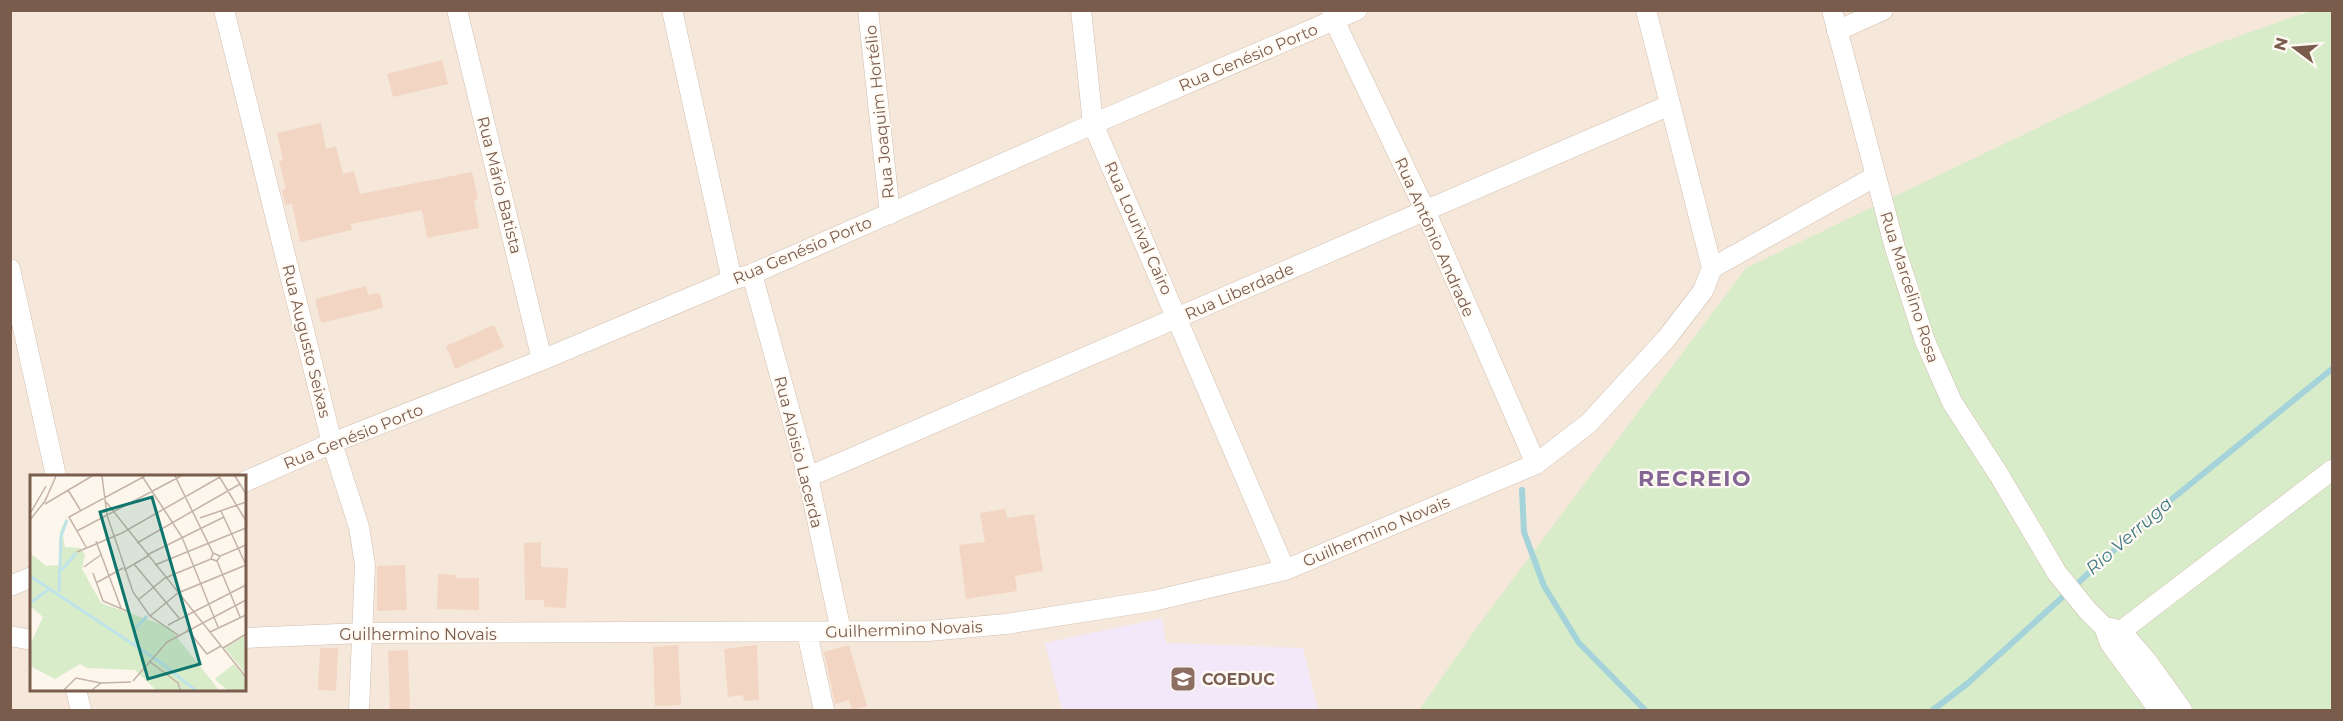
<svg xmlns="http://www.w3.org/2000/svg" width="2343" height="721" font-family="Montserrat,sans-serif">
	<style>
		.residential { fill: #f5e8da; fill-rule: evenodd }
		.education { fill: #f3e8fa }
		.green { fill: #d8ecc9 }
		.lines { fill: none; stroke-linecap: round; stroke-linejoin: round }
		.stream { stroke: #a5d3da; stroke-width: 6 }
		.building { fill: #f3d5c3 }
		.minor-casing { stroke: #d1beb0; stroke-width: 21 }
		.minor { stroke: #fff; stroke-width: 20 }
		.labels { text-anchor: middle; stroke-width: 4.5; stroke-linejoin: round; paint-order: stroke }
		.street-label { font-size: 16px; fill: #7a5c4d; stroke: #fffaf3 }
		.education-label { font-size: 16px; font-weight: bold; fill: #785e54; stroke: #fffaf3; text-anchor: start }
		.water-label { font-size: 18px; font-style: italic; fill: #437c86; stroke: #fffaf3 }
		.district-label { font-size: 22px; font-weight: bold; letter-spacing: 1.5px; fill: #846695; stroke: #fffaf3 }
		.inset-river { fill: none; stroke: #bfe3e8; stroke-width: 3 }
		.inset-road { fill: none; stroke: #c5b3a7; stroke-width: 1.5 }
		.view { fill: #0f766e; fill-opacity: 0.15; stroke: #0f766e; stroke-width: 3 }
		.inset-edge { fill: none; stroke: #7a5c4d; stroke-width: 3 }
	</style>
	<rect width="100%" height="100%" fill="#fdf6ec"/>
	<path class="residential" d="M10,11h2291l-7,15 -846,684h-1437zM32,476h212v214h-212z"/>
	<path class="education" d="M1162,618l4,25 137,5 15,62h-256l-17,-67z"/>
	<path class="green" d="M2310,11h22v699h-913l59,-84 268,-358 451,-217z"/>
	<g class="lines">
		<path class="stream" d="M1522,490l2,42 20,54 35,57 66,67
			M1933,710l35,-27 188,-171 176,-143"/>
	</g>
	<path class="building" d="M442,60l6,24 -55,13 -6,-23z
		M321,123l5,26 10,-3 7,28 11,-3 6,23 112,-22 6,27 -4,1 5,28 -52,10 -5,-28 -71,14 1,6 -52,12 -8,-38 -7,1 -3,-15 4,-1 -7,-28 4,-1 -6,-27z
		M366,286l2,9 12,-2 3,15 -62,15 -6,-24z
		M494,325l10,22 -49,22 -9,-23z
		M1005,509l2,9 27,-4 9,57 -28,5 2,15 -51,8 -7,-54 26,-3 -5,-29z
		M541,542v25l27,1 -2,40 -22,-1v-7h-19l-1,-57z
		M405,565l2,45 -30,1v-45z
		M438,574l18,1v3h23v32l-42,-1z
		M678,645l3,60 -26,1 -2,-59z
		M757,645l2,55 -15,1 -1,-6 -15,2 -4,-48z
		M849,645l18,61 -15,4 -3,-10 -14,4 -11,-52z
		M320,648h18l-2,43 -18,-1z
		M408,650l2,61h-20l-2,-60z"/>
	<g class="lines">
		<g class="minor-casing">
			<path id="minor" d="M224,10l108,433 27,84 6,38 -6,145
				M457,10l85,350
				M672,10l60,270
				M868,10l22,204
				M1081,10l12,114 192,446
				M1332,10l2,10 91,190 111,254
				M1646,10l66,258
				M1832,10l63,238 30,93 27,61 47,73 58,98 31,38 16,16 6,16 49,67
				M1837,31l46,-21
				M10,269l46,207
				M752,274l56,203 33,154
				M808,477l862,-372
				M244,482l88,-39 210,-83 190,-80 20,-6 341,-150 264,-114
				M10,586l22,-9
				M2110,628l11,3 26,30 35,49
				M807,633l17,77
				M10,636l22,4
				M244,638l119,-5 565,-2 78,-7 147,-23 132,-31 251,-106 53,-41 77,-84 37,-48 9,-23 164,-92
				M2110,643l11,-12 211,-161
				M76,690l5,20"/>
		</g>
		<use href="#minor" class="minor"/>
	</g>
	<defs>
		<g id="school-square" transform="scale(1.35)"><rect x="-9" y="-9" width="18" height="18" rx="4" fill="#8d6e63" stroke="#fffaf3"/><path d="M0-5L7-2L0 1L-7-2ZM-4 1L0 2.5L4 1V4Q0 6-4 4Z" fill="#fff"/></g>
	</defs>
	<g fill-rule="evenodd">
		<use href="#school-square" x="1183" y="679"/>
	</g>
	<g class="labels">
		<g class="street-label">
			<text transform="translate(1248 57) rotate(-23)" y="6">Rua Genésio Porto</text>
			<text transform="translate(879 112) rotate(-96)" y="6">Rua Joaquim Hortélio</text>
			<text transform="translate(500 185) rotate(76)" y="6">Rua Mário Batista</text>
			<text transform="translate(1139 228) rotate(66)" y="6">Rua Lourival Cairo</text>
			<text transform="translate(1435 237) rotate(66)" y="6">Rua Antônio Andrade</text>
			<text transform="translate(802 250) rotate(-23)" y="6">Rua Genésio Porto</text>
			<text transform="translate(1910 287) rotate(72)" y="6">Rua Marcelino Rosa</text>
			<text transform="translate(1239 291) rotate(-24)" y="6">Rua Liberdade</text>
			<text transform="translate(307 341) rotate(76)" y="6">Rua Augusto Seixas</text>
			<text transform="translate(353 436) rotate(-22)" y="6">Rua Genésio Porto</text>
			<text transform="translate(799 452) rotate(76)" y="6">Rua Aloisio Lacerda</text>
			<text transform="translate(1376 531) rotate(-23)" y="6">Guilhermino Novais</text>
			<text transform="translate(904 629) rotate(-2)" y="6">Guilhermino Novais</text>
			<text x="418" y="640">Guilhermino Novais</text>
		</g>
		<g class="education-label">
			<text x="1202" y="685">COEDUC</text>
		</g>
		<g class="water-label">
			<text transform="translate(2129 536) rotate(-41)" y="6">Rio Verruga</text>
		</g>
		<g class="district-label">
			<text x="1695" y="486">RECREIO</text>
		</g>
	</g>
	<g transform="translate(30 475)">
		<rect width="216" height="216" fill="#fdf6ec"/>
		<path d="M37,41l-4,20 2,11 16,1 4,7 -3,14 19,34 68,24 50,63h-63l-21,-20 -48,-2 -7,-4 -25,15 -25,-13v-21l13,-28 -13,-11v-53l16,13 13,-1 1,-33zM216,160v39l-21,-26zM204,189l12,14v12h-19l-12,-11z" fill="#d8ecc9"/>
		<path class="inset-river" d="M32,95l14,-17M0,101l130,86 35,28M29,117l2,-56 6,-16M0,128l19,-14M106,169l-2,-14 13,-14"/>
		<path class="inset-road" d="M72,1l5,39 26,77 17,24 28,19M112,1l40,61 36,90M145,1l38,77M189,1l27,45M205,1l11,18M38,15l13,21M76,27l140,175M15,29l47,-28M1,37l15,-26M170,43l46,-16M0,45l15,-19 11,-25M47,56l104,-55M66,66l25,67M107,68l103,-59M56,72l-17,-30 76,-41M47,77l45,-19 98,-56M117,80l77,-38M190,81l-7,-3 -2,6 6,2 3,-5 26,-11M187,86l23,56M104,89l45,54M125,90l91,-37M54,92l18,-13M94,95l24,-14M63,98l10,28 26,11M66,108l27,-15M108,125l27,-22 46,-19M120,141l28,-23 68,-28 -25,-54M138,150l78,-40M157,154l20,25 14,-8M180,157l36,-17M193,173l23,-14M119,186l29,22 2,7M103,206l34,-39 79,-42M34,215l12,-12 25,5M62,215l9,-7 30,-1"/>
		<path class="view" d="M122,22l48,167 -52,15 -48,-167z"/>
		<rect width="216" height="216" class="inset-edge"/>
	</g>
	<rect width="2343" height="721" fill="none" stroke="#7a5c4d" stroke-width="24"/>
	<g transform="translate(2295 48) rotate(286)" stroke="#fffaf3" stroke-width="4.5" paint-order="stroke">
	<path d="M0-4.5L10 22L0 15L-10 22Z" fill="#7a5c4d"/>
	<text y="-9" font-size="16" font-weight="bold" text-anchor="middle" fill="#7a5c4d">N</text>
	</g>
</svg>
